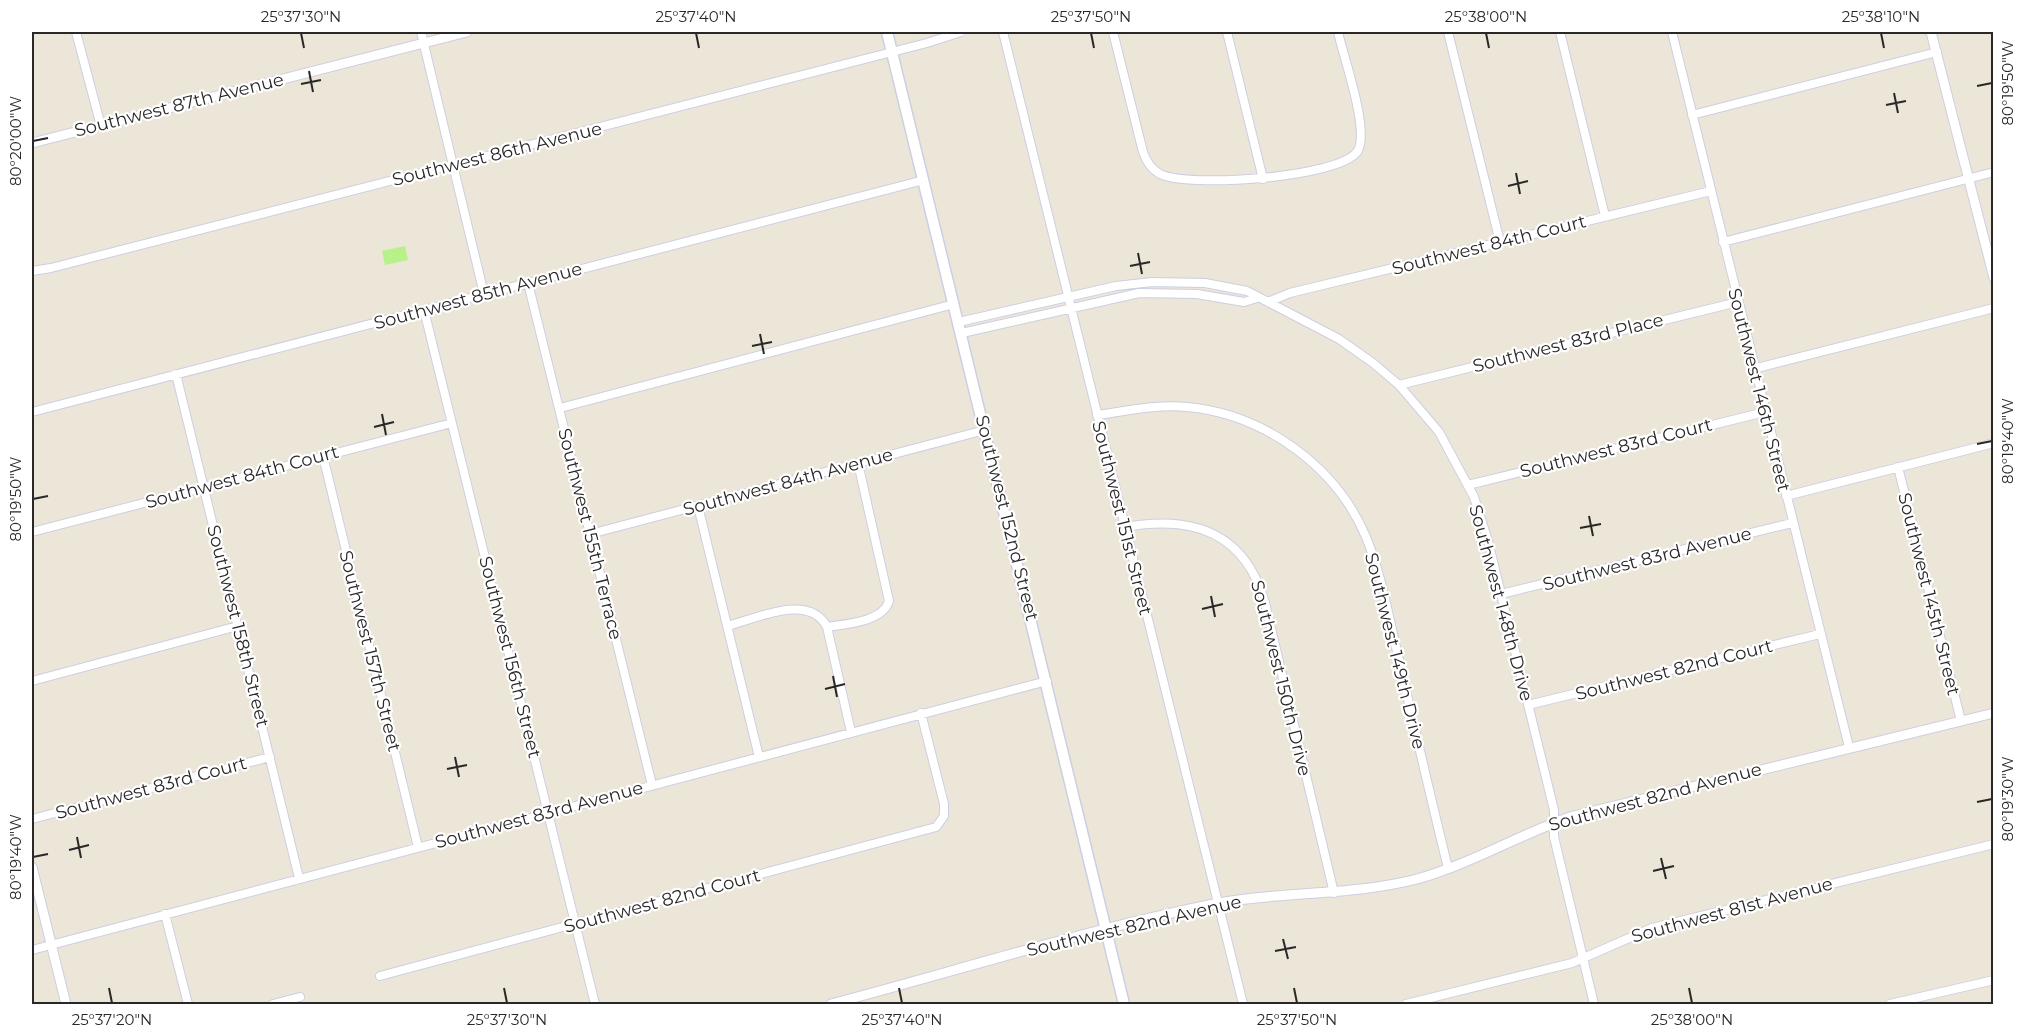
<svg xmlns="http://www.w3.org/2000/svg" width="2025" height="1036" font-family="Montserrat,sans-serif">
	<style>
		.pitch { fill: #b7f189 }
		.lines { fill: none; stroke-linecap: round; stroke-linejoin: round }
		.minor-casing { stroke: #cdcee3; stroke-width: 10 }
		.tertiary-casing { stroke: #cdcee3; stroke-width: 11 }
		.secondary-casing { stroke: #cdcee3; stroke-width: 13 }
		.minor { stroke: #fff; stroke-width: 8 }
		.tertiary { stroke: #fff; stroke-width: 9 }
		.secondary { stroke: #fff; stroke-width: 10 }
		.ticks { fill: none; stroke: #282828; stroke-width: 2 }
		.labels { text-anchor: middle; stroke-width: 4.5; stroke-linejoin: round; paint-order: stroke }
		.street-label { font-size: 18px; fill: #282828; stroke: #fff }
		.neatline { fill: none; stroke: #282828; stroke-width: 2 }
		.ticks-label { font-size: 15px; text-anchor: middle; fill: #282828 }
	</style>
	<rect width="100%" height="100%" fill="#ece6d8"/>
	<path class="pitch" d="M405,246l3,14 -23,5 -3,-14z"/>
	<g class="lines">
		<g class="minor-casing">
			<path id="minor" d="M76,32l25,94
				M421,32l63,262
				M1003,32l240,972
				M1113,32l30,120c3,9 8,17 17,22 28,14 177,4 197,-22 14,-19 -14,-96 -19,-120
				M1227,32l36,147
				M1448,32l52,210
				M1560,32l45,184
				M1672,32l177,715
				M1692,115l245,-63
				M1723,242l271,-70
				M32,271l19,-3 876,-225 34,-11
				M528,283l124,502
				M1268,302l22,-9 421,-102
				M424,310l171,694
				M959,322l157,-36 36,-4 53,1 42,8 92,48 34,24 26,22 40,47 35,65 14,44 66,269v27l40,167
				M962,333l177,-40 58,1 47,8 13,-4
				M1753,369l241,-61
				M176,374l123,504
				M1399,385l339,-83
				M560,408l394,-104
				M32,412l892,-232
				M1097,415c29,-4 61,-11 90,-8 77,7 149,59 179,130 16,39 23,82 33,123 16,70 32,139 49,208
				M323,456l95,391
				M1898,467l63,254
				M1468,485l297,-73
				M1786,496l208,-53
				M698,506l61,251
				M1125,527c68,-12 120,5 140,76l69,290
				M32,532l420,-109
				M590,534l395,-104
				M1501,594l291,-71
				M727,626c29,-7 82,-34 100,1l24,105
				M827,627c18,-3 56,-5 62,-26l-31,-138
				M32,681l206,-55
				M1528,705l292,-71
				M32,819l238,-62
				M165,914l23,90
				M32,950l1015,-269
				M380,976l556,-149 8,-11v-12l-23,-91
				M273,1004l27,-7
				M1406,1004l166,-41 80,-35 342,-84
				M1890,1004l104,-24"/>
		</g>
		<g class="tertiary-casing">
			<path id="tertiary" d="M1931,32l63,246
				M32,143l435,-111
				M32,867l34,137
				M831,1004c129,-34 257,-75 388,-101 65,-12 132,-7 198,-24 54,-15 103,-45 156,-63l421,-103"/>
		</g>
		<g class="secondary-casing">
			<path id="secondary" d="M887,32l237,972"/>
		</g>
		<use href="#minor" class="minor"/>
		<use href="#tertiary" class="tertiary"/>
		<use href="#secondary" class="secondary"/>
	</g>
	<path class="ticks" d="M301,33l3,15M696,33l3,15M1091,33l3,15M1486,33l3,15M1881,33l3,15M309,71l4,21M301,84l20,-4M1977,86l15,-3M1894,93l4,20M1886,105l20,-4M33,141l15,-3M1516,173l4,21M1508,186l20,-5M1138,253l4,21M1130,266l20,-4M760,334l4,20M752,346l20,-4M382,414l4,21M374,427l20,-5M1977,444l15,-3M33,499l15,-3M1589,516l4,20M1580,528l21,-4M1211,596l4,21M1202,609l21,-5M833,676l4,21M825,689l20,-5M455,757l4,20M447,769l20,-4M1977,802l15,-3M77,837l4,21M69,850l20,-5M33,857l15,-3M1661,858l5,21M1653,871l21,-5M1283,939l5,20M1275,951l21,-4M109,988l3,15M504,988l3,15M899,988l3,15M1294,988l3,15M1689,988l3,15"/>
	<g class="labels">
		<g class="street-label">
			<text transform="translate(179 105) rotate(-14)" y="6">Southwest 87th Avenue</text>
			<text transform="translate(497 154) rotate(-14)" y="6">Southwest 86th Avenue</text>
			<text transform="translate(1489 245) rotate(-14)" y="6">Southwest 84th Court</text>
			<text transform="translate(478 296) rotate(-15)" y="6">Southwest 85th Avenue</text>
			<text transform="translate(1568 343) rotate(-14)" y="6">Southwest 83rd Place</text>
			<text transform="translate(1759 390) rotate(76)" y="6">Southwest 146th Street</text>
			<text transform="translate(1616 448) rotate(-14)" y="6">Southwest 83rd Court</text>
			<text transform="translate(242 477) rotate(-15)" y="6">Southwest 84th Court</text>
			<text transform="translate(788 482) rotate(-15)" y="6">Southwest 84th Avenue</text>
			<text transform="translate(1007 518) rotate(76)" y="6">Southwest 152nd Street</text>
			<text transform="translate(1122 518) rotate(76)" y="6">Southwest 151st Street</text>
			<text transform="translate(590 534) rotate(76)" y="6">Southwest 155th Terrace</text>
			<text transform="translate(1647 559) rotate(-14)" y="6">Southwest 83rd Avenue</text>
			<text transform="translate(1929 594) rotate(76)" y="6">Southwest 145th Street</text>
			<text transform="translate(1501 603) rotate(75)" y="6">Southwest 148th Drive</text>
			<text transform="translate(238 626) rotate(76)" y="6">Southwest 158th Street</text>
			<text transform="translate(370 651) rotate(76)" y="6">Southwest 157th Street</text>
			<text transform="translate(1395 651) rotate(76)" y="6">Southwest 149th Drive</text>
			<text transform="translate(510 657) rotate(76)" y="6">Southwest 156th Street</text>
			<text transform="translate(1674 670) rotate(-14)" y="6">Southwest 82nd Court</text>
			<text transform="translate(1281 678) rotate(76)" y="6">Southwest 150th Drive</text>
			<text transform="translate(151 788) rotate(-15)" y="6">Southwest 83rd Court</text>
			<text transform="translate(1655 797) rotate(-15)" y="6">Southwest 82nd Avenue</text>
			<text transform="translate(539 815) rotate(-15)" y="6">Southwest 83rd Avenue</text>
			<text transform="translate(662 901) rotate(-15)" y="6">Southwest 82nd Court</text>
			<text transform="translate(1732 910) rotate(-15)" y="6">Southwest 81st Avenue</text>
			<text transform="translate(1134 926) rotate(-13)" y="6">Southwest 82nd Avenue</text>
		</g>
	</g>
	<rect width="2025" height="1036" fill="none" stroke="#ffffff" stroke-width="66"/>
	<rect x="33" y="33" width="1959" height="970" class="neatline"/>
	<g class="ticks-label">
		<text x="301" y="22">25°37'30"N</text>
		<text x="696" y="22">25°37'40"N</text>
		<text x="1091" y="22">25°37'50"N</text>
		<text x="1486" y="22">25°38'00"N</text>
		<text x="1881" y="22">25°38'10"N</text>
		<text transform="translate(2008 83) rotate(-90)" y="5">80°19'50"W</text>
		<text transform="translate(16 141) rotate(-90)" y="5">80°20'00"W</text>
		<text transform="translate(2008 441) rotate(-90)" y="5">80°19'40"W</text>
		<text transform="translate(16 499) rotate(-90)" y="5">80°19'50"W</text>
		<text transform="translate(2008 799) rotate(-90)" y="5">80°19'30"W</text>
		<text transform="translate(16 857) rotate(-90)" y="5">80°19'40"W</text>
		<text x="112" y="1025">25°37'20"N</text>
		<text x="507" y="1025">25°37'30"N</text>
		<text x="902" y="1025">25°37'40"N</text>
		<text x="1297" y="1025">25°37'50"N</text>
		<text x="1692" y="1025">25°38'00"N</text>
	</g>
</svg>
